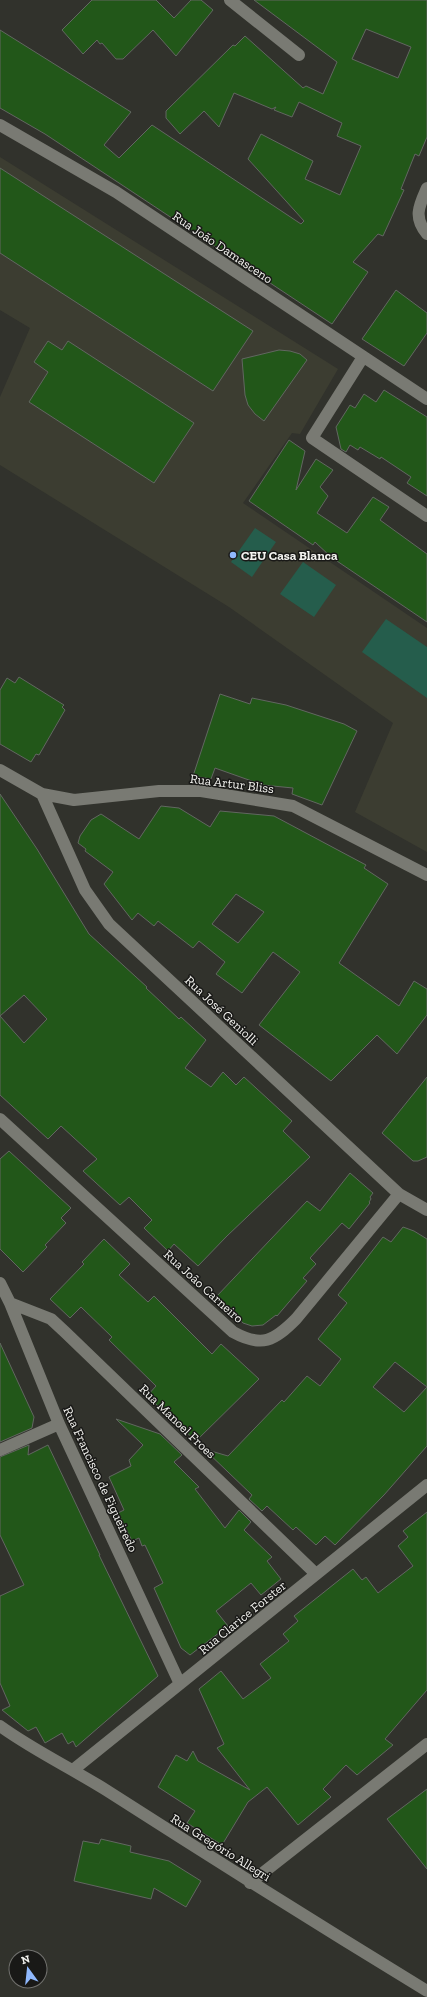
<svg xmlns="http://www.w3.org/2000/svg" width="427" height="1997" font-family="'Zilla Slab',serif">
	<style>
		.built { fill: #3c3d31 }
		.water { fill: #255d4c }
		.building { fill: #225719; stroke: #626761; fill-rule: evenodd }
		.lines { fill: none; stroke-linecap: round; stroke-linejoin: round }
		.street { stroke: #797a73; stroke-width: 12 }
		.poi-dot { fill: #8fb8fd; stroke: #191917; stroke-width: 1.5 }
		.labels { text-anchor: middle; stroke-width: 3; stroke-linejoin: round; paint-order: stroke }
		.street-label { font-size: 13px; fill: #f4f4f0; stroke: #191917 }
		.poi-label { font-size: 13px; font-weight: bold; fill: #f4f4f0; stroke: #191917; text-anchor: start }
	</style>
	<rect width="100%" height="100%" fill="#31322c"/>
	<path class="built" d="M0,157l338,212 -38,65 -8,-1 -49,70 184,125v224l-72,-40 38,-89 -164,-116 -229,-142v-68l30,-69 -30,-18z"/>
	<path class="water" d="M255,528l21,14 -24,35 -21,-15z
		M303,562l33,23 -22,32 -34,-23z
		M386,619l41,28v51l-65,-46z"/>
	<path class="building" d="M92,0h64l18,18 17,-18h10l12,10 -37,46 -23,-26 -30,29h-7l-14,-16 -2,1 -3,-4 -14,14 -21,-24z
		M254,0h173v137l-8,19 -4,-2 -14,35 3,1 -21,46 -5,-2 -25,28 15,10 -36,52 -287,-190 -45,-26v-78l131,82 -27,33 15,13 33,-33 149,99 3,-3 -56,-62 13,-25 52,27 -8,18 35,16 21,-49 -24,-10 5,-13 -43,-21 -7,15 -18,-7 2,-3 -4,2 -38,-16 -15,34 -15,-16 -24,23 -14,-16v-7l67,-66 2,1 10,-10 58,52 3,-2 17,8 14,-32zM366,29l45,18 -13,31 -46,-19z
		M0,168l253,163 -40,60 -213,-138z
		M396,290l31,23v20l-23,33 -42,-27z
		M48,341l14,9 6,-9 126,82 -40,60 -125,-81 19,-30 -14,-10z
		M279,350l11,1 10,3 7,6 -43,61 -9,-7 -7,-9 -3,-10 -3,-36z
		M384,390l43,27v79l-20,-13 4,-6 -30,-20 -1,2 -20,-12 -2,3 -8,-5 -4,7 -5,-3 -5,-22 14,-22 5,3 9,-14 12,8z
		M289,440l16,11 -9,39 20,-31 17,11 -13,17 8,9 -11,17 30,20 26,-36 16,10 -9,13 47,34v68l-96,-65 -16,-15 -2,3 -64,-44z
		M19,677l45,28 -2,2 3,3 -26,45 -3,-1 -5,8 -31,-18v-54l7,-12 8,5z
		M220,694l30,10 2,-6 34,7 58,19 13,7 -35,74 -30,-11 1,-6 -30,-3 -48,-17 -4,11 -18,-3z
		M0,794l37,55 52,85 58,53 -1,1 33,31 2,-2 25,23 -21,28 26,19 12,-15 13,13 8,-8 48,44 -9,10 27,26 -83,79 -29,30 -24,-22 -6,7 -24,-23 8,-8 -23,-23 -9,8 -37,-34 14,-12 -36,-33 -13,13 -48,-44v-79l24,27 23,-24 -23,-24 -24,21z
		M161,806l18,2 31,19 10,-16 54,5 92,49 -2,3 24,16 -49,79 60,43 15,-25 13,8v26l-30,39 -20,-19 -46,46 -72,-56 41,-53 -27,-20 -31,41 -26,-19 9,-12 -26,-21 -6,7 -35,-27 -4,5 -16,-13 -6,7 -28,-36 9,-12 -28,-21 1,-2 -8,-6 2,-7 11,-16 10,-6 38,25zM236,894l28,18 -26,31 -26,-19z
		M427,1077v80l-9,4h-5l-31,-28z
		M9,1151l62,57 -10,10 5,5 -21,22 2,2 -24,25 -23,-23v-90z
		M350,1173l23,20 -3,4 1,2 -2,3 1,1 -21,26 -7,-6 -32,35 6,6 -13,14 4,3 -30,35 -1,-1 -13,10 -11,1 -9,-3 -27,-26 91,-96 13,10z
		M403,1227l11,4 13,8v207l-43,49 -49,50 -10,-9 -9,9 -20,-18 -3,3 -26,-24 -5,5 -13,-12 3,-4 -48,-46 24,7 54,-56 2,2 23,-26 13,10 21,-27 -23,-20 29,-36 -9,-8 45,-58 8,5zM395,1362l32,25 -23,25 -31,-25z
		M104,1239l26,25 -11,11 29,27 6,-6 58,58 9,-10 38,35 -63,62 -49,-45 9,-10 -47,-46 3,-3 -31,-30 -11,11 -20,-19 34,-35 -2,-2z
		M0,1343l34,74 -2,11 -32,14z
		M116,1419l44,15 22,21 -8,7 25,25 -4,2 30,39 14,-18 12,12 -7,8 28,27 -5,4 14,18 -20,16 -10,-12 -35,28 12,15 -38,29 -9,-7 -27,-60 9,-5 -18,-38 -3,1 -3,-8 -7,3 -14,-28 6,-3 -15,-33 22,-11 -2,-6 14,-15z
		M29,1445l-1,10 20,-10 52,110h-1l59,121 -82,71 -3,-6 -5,3 -6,-11 -17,10 -9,-16 -8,4 -26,-21 8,-4 -10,-23v-87l24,-11 -24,-50v-78z
		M427,1512v178l-42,49 8,6 -36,30 -11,-10 -23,24 8,8 -33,28 -31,-38 -19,15 -26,43 -35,-22 8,-12 -37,-24 18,-32 11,6 6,-10 5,10 52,29 -33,-42 7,-4 -25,-55 22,-18 22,28 28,-21 -11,-14 29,-23 -6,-7 15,-13 -4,-5 59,-47 9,11 4,-3 12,16 35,-27 -15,-20 10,-9 -5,-6z
		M427,1789v80l-40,-50z
		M101,1839l30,7 -1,6 39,9 32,20 -15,26 -32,-19 -3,11 -77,-18 9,-40 16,3z"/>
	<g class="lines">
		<path class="street" d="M230,0l69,55
			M0,125l116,67 311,207
			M427,188c-8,18 -14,29 0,46
			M363,357l-51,81 115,78
			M0,770l42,24 32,6 85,-9h42l92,15 134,69
			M42,794l43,96 24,34 290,270 28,16
			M0,1119l233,213c29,16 41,9 63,-13l103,-125
			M0,1283l10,20 49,121 121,260
			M10,1303l41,16 14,13 251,242
			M0,1450l59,-26
			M0,1726c33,24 71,42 106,64 106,68 213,135 321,201
			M73,1770l354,-285
			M250,1883l177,-139"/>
	</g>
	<circle class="poi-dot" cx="233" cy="555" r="4"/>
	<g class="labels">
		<g class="street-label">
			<text transform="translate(223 247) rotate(34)" y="5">Rua João Damasceno</text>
			<text transform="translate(232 783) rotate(7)" y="5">Rua Artur Bliss</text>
			<text transform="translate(222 1010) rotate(43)" y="5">Rua José Geniolli</text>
			<text transform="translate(204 1286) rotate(42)" y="5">Rua João Carneiro</text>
			<text transform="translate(178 1421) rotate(44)" y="5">Rua Manoel Froes</text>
			<text transform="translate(101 1479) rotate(65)" y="5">Rua Francisco de Figueiredo</text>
			<text transform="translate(242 1617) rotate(-39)" y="5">Rua Clarice Forster</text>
			<text transform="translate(221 1847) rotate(32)" y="5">Rua Gregório Allegri</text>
		</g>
		<g class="poi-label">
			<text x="241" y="560">CEU Casa Blanca</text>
		</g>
	</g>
	<g transform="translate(28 1969) rotate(345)"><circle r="19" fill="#191917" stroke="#71716e"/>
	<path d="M0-3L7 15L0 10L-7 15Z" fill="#8fb8fd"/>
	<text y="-6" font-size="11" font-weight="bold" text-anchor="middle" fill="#f4f4f0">N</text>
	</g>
</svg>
